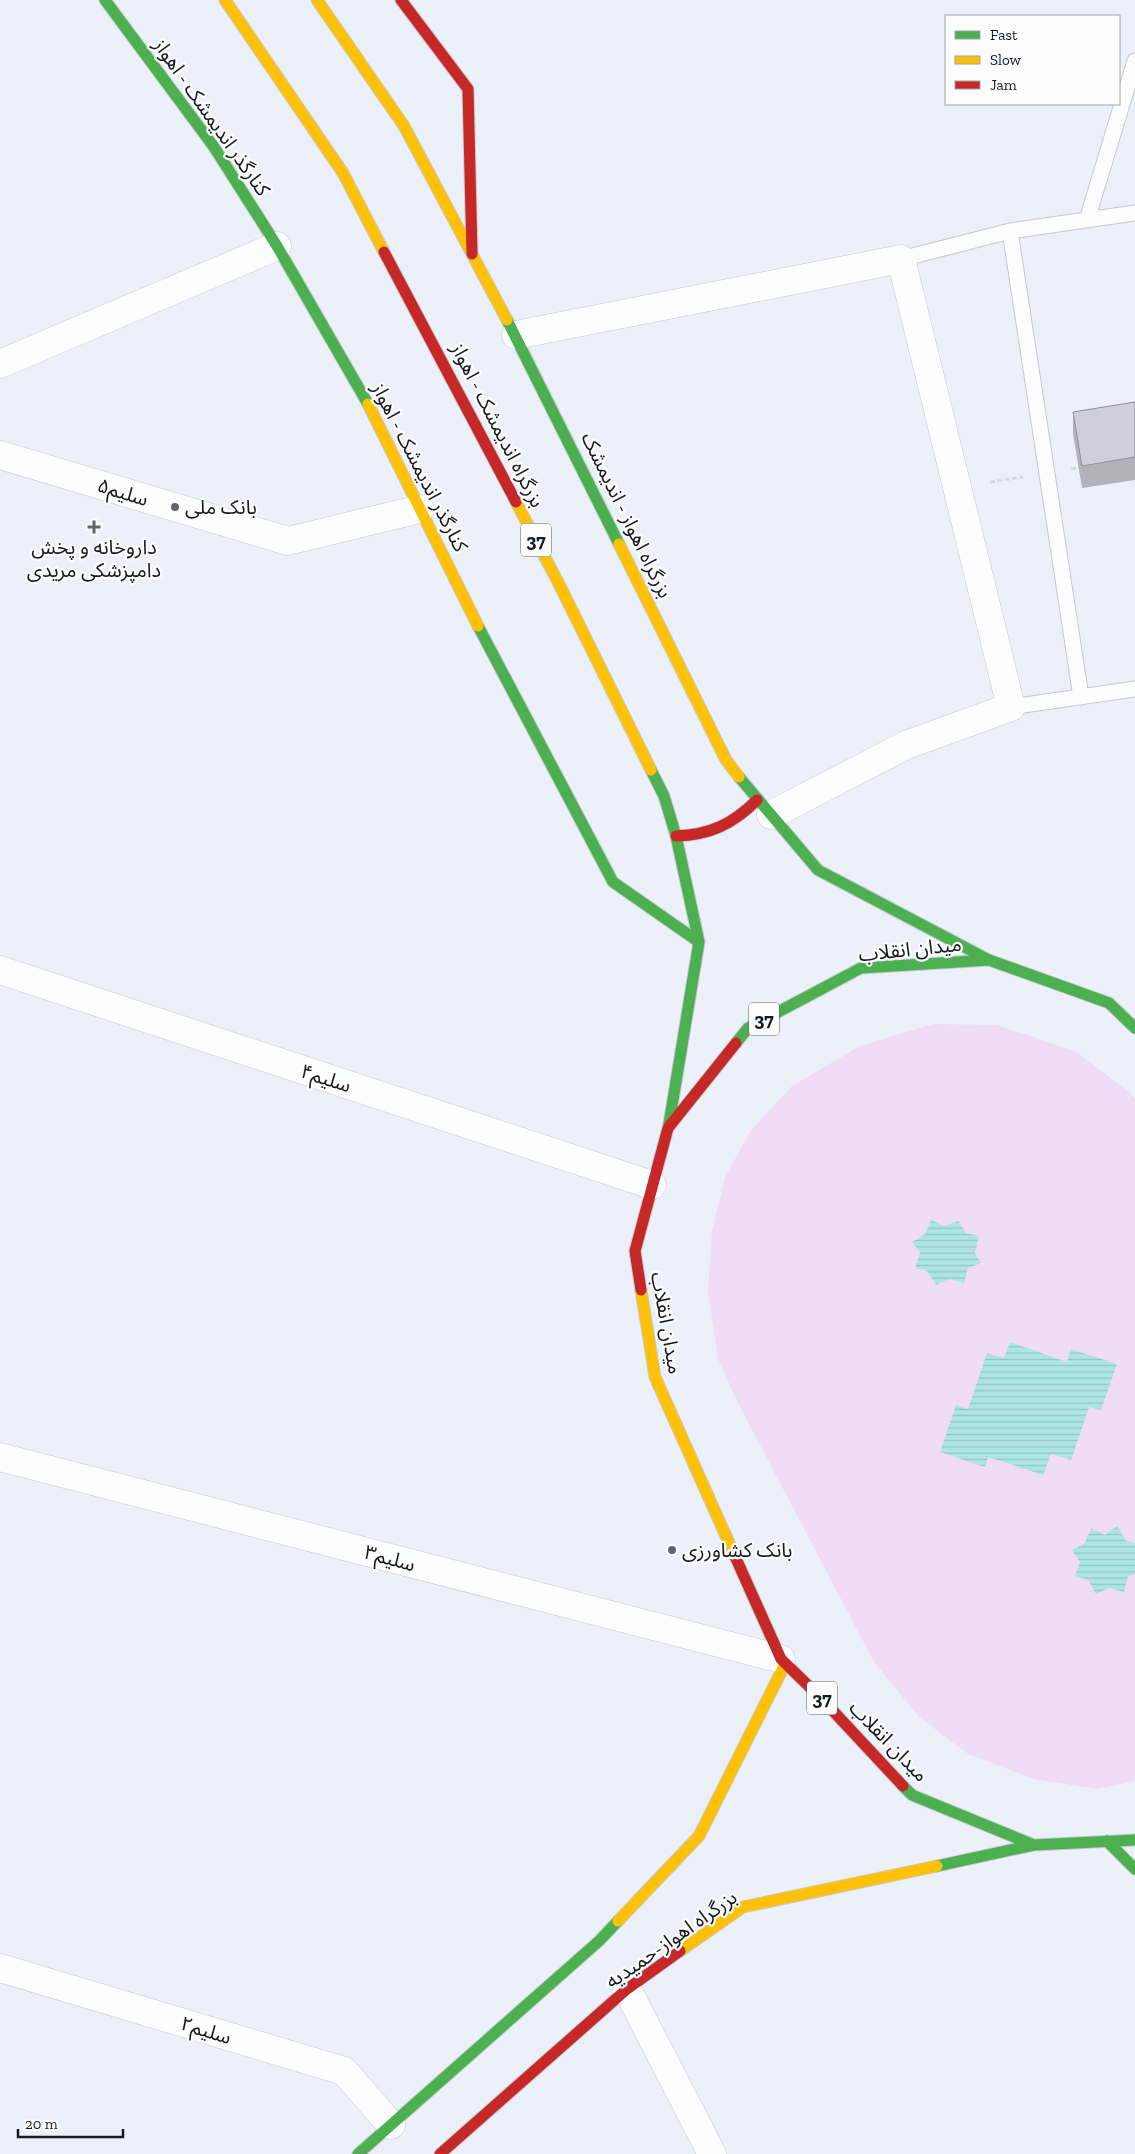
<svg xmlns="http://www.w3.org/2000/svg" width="1135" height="2154" font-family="'Zilla Slab','Noto Sans Arabic',serif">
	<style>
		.park { fill: #f0dcf7 }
		.water { fill: url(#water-rules) }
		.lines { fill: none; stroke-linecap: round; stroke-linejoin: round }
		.lane-casing { stroke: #c5cad1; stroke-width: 17 }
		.street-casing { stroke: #c5cad1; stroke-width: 29 }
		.fast-casing { stroke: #c5cad1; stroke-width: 13 }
		.slow-casing { stroke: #c5cad1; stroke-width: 13 }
		.jam-casing { stroke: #c5cad1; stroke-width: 13 }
		.path { stroke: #d8d9db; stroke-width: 3; stroke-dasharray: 5 2.5; stroke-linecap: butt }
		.lane { stroke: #fcfdfe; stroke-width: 15 }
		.street { stroke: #fcfdfe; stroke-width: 28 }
		.fast { stroke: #4caf50; stroke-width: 11 }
		.slow { stroke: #ffc107; stroke-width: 11 }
		.jam { stroke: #c62828; stroke-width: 11 }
		.wall { fill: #b1b2ba }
		.building { fill: #cecfd8; stroke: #909197 }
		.poi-dot { fill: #60656d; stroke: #fcfcfc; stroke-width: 2 }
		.labels { text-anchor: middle; stroke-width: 4.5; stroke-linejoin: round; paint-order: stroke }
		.shield { fill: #fcfcfc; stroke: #5a5e63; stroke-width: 1 }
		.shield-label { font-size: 19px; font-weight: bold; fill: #151a22 }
		.street-label { font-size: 20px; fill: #151a22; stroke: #fcfcfc }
		.poi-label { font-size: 20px; fill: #151a22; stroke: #fcfcfc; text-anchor: start }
	</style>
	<defs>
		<pattern id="water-rules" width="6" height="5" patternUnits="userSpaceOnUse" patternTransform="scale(1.25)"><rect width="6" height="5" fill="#ade4e6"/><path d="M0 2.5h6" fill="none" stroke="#94c3c5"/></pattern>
	</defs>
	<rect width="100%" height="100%" fill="#ecf1f9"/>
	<path class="park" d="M933,1024l64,1 78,26 53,40 7,8v682l-38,8 -63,-10 -66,-25 -49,-37 -45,-55 -135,-257 -21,-46 -10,-68 4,-60 13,-54 26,-47 41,-44 68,-40z"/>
	<path class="water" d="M931,1220l14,6 13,-5 8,12 13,3 -4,17 6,10 -13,5 -4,15 -15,-4 -13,6 -9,-14 -12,-3 5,-15 -8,-11 13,-8z
		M1010,1342l57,20 4,-13 46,15 -16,46 -12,-3 -18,53 -20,-6 -8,21 -55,-18 -3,10 -45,-15 16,-47 12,4 19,-56 17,5z
		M1117,1526l9,15 9,2v31l-7,2 -4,16 -15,-4 -13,6 -8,-14 -13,-4 5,-14 -8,-12 13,-7 6,-15 14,7z"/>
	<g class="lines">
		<g class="lane-casing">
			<path id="lane" d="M1087,220l48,-159
				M1010,231l71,466
				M901,259l109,-28 125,-18
				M1011,707l124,-18"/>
		</g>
		<g class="street-casing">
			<path id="street" d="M516,335l385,-76 110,448 -105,38 -135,70
				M0,364l277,-118
				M0,455l288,86 132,-32
				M0,970l652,215
				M0,1457l781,202
				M0,1968l344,103 47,54
				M627,1989l85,165"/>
		</g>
		<g class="fast-casing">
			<path id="fast" d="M105,0l109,147 63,99 91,158
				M507,320l112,224
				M478,626l135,256 86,60
				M651,770l13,26 12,40 23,106 -30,182
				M739,777l79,93 171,90
				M736,1043l12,-15 113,-60 128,-8 120,43 26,25
				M903,1786l9,9 122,50 101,-5
				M1107,1841l28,28
				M937,1866l97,-21
				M358,2154l241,-213 19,-20"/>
		</g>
		<g class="slow-casing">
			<path id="slow" d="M225,0l118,173 41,79
				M317,0l87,126 103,194
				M368,404l110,222
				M516,502l44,84 91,184
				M619,544l107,216 13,17
				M641,1290l14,87 79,177
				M618,1921l81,-85 86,-172
				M680,1951l63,-44 194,-41"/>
		</g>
		<g class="jam-casing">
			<path id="jam" d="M401,0l67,89 4,165
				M384,252l132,250
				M676,836c34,-1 57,-12 81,-36
				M641,1290l-6,-39 33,-123 68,-85
				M734,1554l47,105 40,39 82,88
				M440,2154l187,-165 53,-38"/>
		</g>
		<path class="path" d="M1071,469l8,-2
			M990,482l33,-5"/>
		<use href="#lane" class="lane"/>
		<use href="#street" class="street"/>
		<use href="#fast" class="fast"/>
		<use href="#slow" class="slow"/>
		<use href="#jam" class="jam"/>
	</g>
	<path class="wall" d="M1135,402v78l-53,8 -9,-54v-22z"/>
	<path class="building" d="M1135,402v55l-53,9 -9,-54z"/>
	<g class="poi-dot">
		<circle cx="175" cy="507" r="5"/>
		<path d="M91.5 519.5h5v5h5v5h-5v5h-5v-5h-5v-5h5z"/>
		<circle cx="672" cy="1550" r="5"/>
	</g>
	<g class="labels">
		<g class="shield">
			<rect x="521" y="523.5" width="30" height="33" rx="4"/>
			<rect x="749" y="1002.5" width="30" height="33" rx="4"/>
			<rect x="807" y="1681.5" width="30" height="33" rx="4"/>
		</g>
		<g class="shield-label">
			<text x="536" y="547">37</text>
			<text x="764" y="1026">37</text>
			<text x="822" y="1705">37</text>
		</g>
		<g class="street-label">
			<text transform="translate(212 117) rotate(55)" y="7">کنارگذر اندیمشک - اهواز</text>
			<text transform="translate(498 425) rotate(63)" y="7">بزرگراه اندیمشک - اهواز</text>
			<text transform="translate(420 467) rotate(63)" y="7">کنارگذر اندیمشک - اهواز</text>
			<text transform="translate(123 492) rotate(17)" y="7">سلیم۵</text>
			<text transform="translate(627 515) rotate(64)" y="7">بزرگراه اهواز - اندیمشک</text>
			<text transform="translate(910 949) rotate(-6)" y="7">میدان انقلاب</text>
			<text transform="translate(326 1078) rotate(18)" y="7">سلیم۴</text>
			<text transform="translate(667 1323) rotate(80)" y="7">میدان انقلاب</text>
			<text transform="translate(390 1558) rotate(15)" y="7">سلیم۳</text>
			<text transform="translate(889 1741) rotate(46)" y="7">میدان انقلاب</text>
			<text transform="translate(671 1939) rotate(-35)" y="7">بزرگراه اهواز-حمیدیه</text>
			<text transform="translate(206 2030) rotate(17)" y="7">سلیم۲</text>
		</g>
		<g class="poi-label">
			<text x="185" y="514">بانک ملی</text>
			<text x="94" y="554" text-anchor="middle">داروخانه و پخش<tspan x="94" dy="23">دامپزشکی مریدی</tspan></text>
			<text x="682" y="1557">بانک کشاورزی</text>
		</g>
	</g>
	<rect x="945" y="15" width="175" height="90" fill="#fcfcfc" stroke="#a0a2a5"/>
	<rect x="955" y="31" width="25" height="8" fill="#4caf50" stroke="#a0a2a5"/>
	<text x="990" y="40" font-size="15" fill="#151a22">Fast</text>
	<rect x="955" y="56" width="25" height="8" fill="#ffc107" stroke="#a0a2a5"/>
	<text x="990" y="65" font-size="15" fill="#151a22">Slow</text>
	<rect x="955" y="81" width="25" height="8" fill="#c62828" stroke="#a0a2a5"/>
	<text x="990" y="90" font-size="15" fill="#151a22">Jam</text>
	<path d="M18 2129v8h105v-8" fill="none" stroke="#151a22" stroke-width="2.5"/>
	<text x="25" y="2129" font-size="15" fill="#151a22" stroke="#fcfcfc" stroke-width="4" paint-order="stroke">20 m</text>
</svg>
